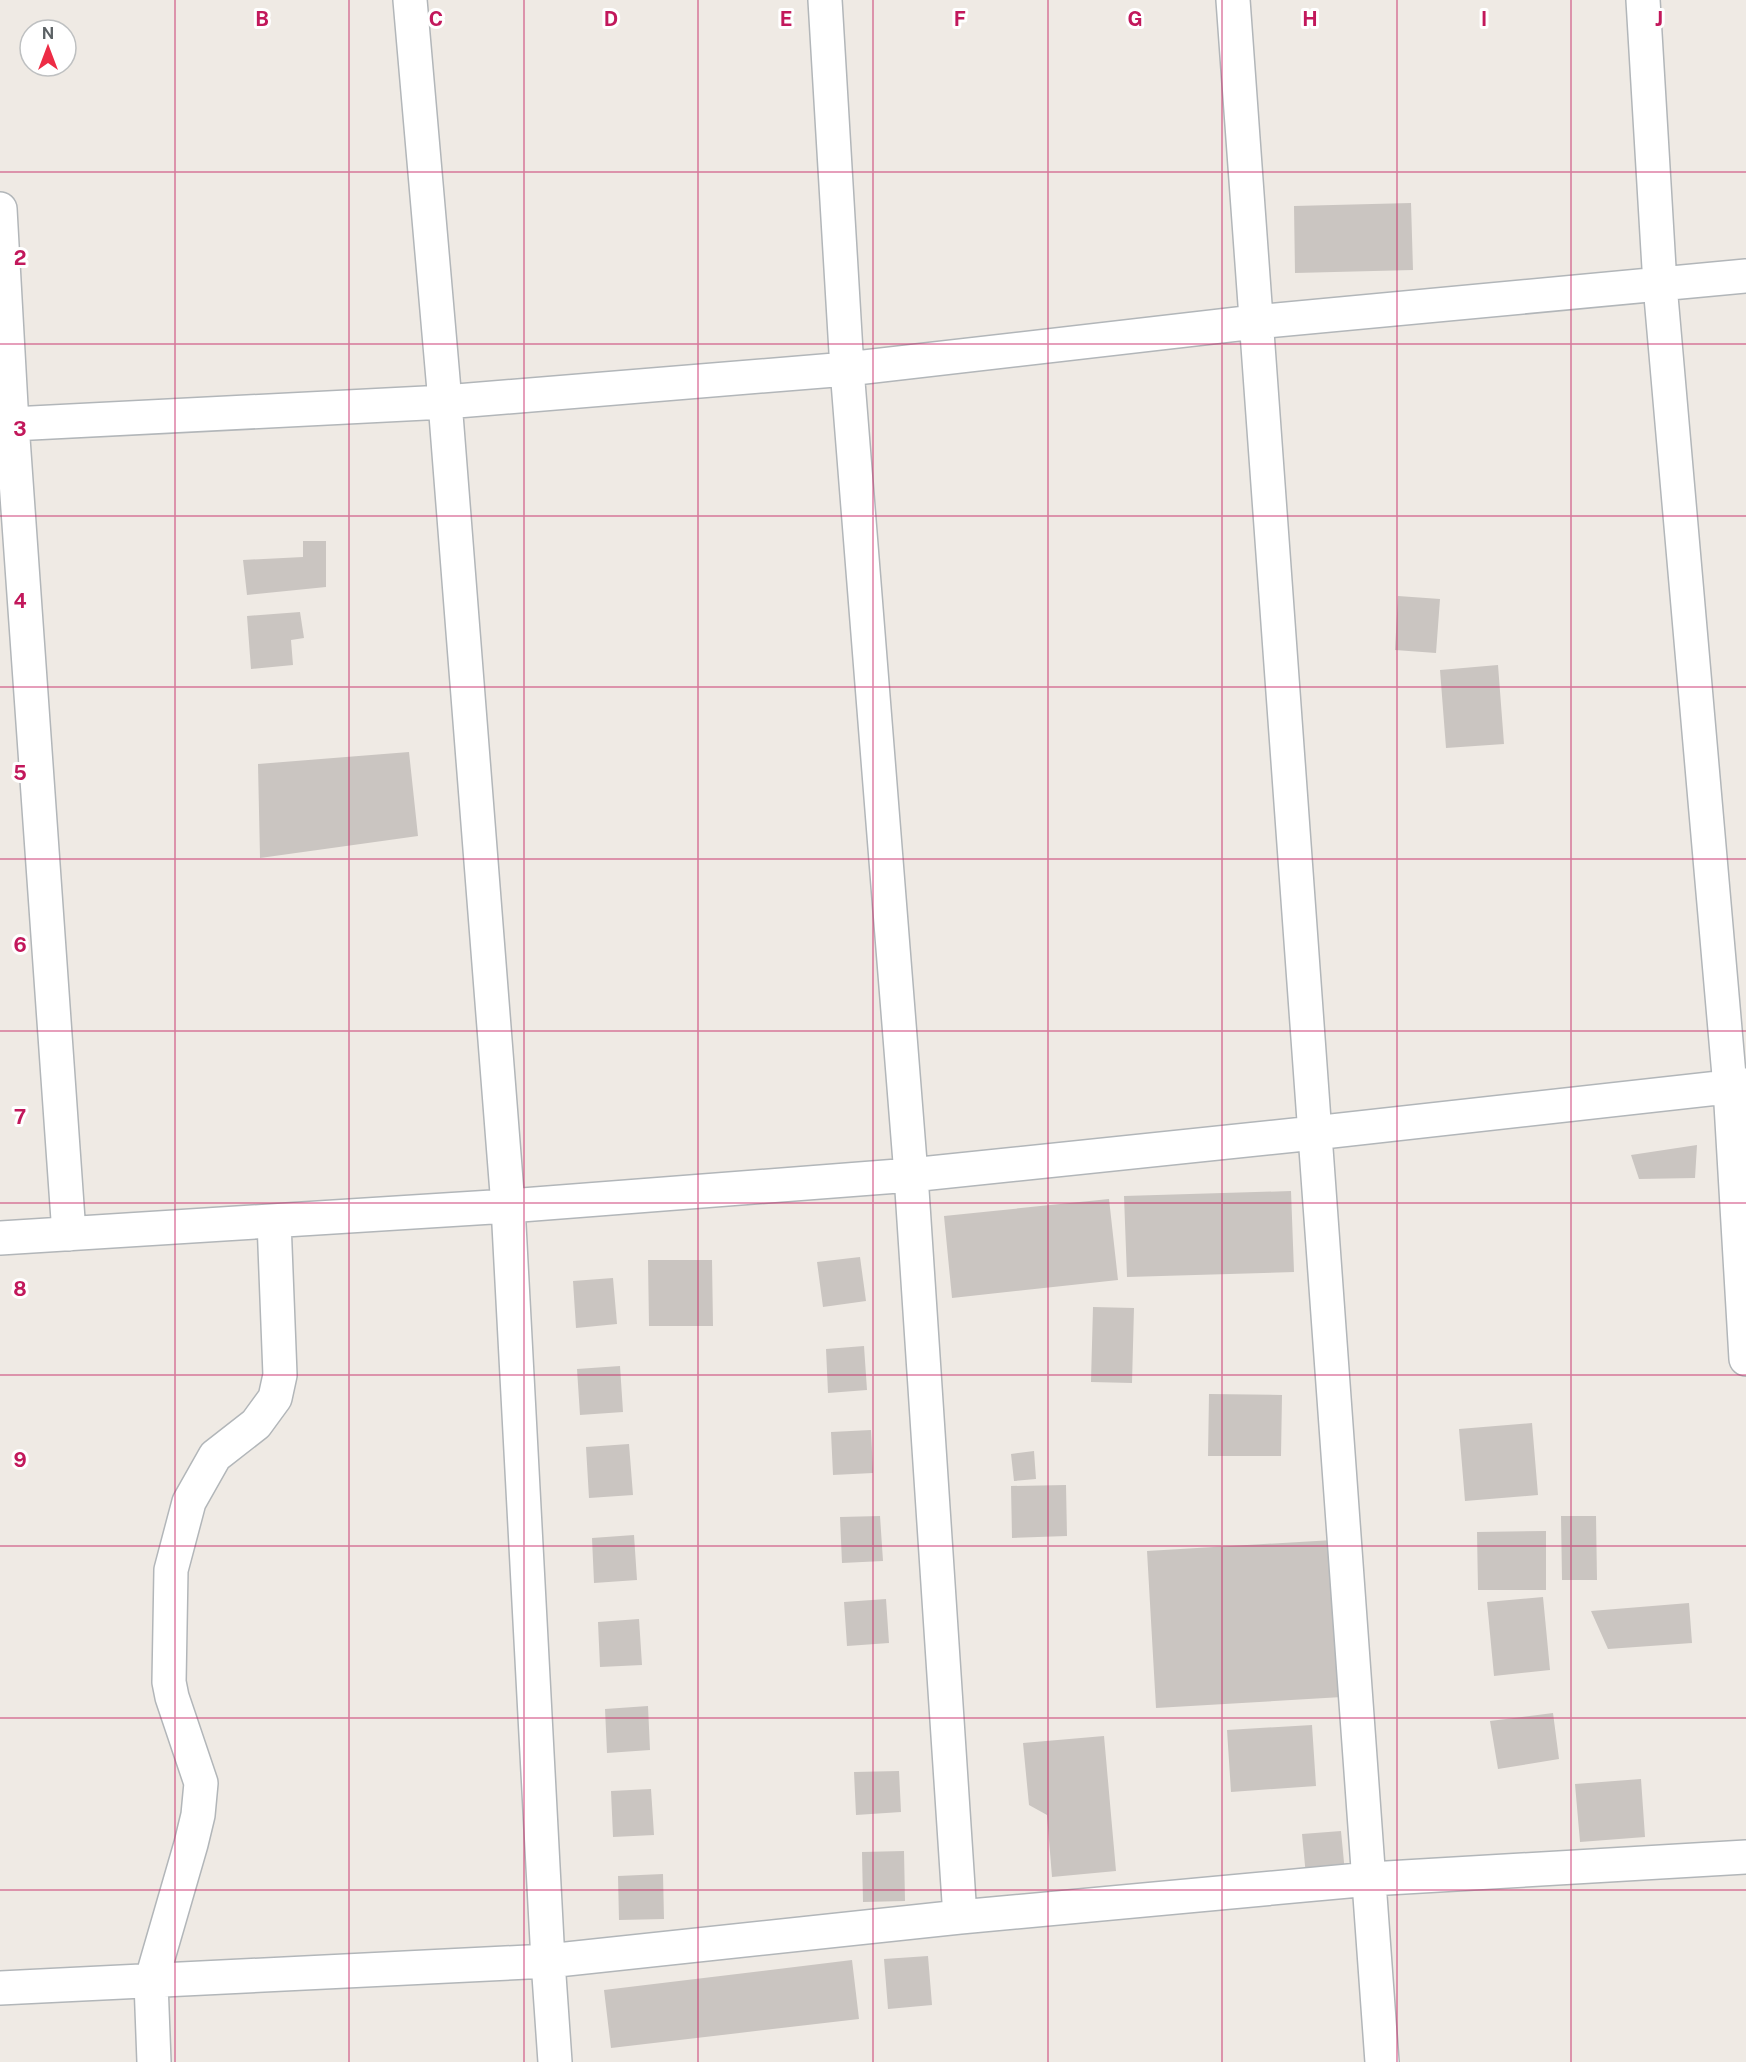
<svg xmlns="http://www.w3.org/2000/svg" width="1746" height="2062" font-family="'Public Sans',sans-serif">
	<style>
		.building { fill: #cac5c1 }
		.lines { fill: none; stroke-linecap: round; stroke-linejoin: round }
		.minor-casing { stroke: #b2b6b9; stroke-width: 36 }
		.minor { stroke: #fff; stroke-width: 33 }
		.grid { fill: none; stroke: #c2185b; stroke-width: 1.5; stroke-opacity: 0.55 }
		.grid-label { font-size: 20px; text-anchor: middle; font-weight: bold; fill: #c2185b; stroke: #fff; stroke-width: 6; stroke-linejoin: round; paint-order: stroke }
	</style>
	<rect width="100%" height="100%" fill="#efeae4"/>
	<path class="building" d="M1411,203l2,67 -118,3 -1,-67z
		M303,541h23v46l-79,8 -4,-35 60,-3z
		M1398,596l42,3 -4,54 -41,-3z
		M300,612l4,26 -13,2 2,25 -42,4 -4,-53z
		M1498,665l6,79 -58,4 -6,-78z
		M409,752l9,84 -158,22 -2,-94z
		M1697,1145l-2,33 -56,1 -8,-24z
		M1291,1191l3,81 -167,5 -3,-81z
		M1109,1199l9,81 -166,18 -8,-82z
		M860,1257l6,44 -43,6 -6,-45z
		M648,1260h64l1,66h-64z
		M613,1278l4,46 -41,4 -3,-47z
		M1093,1307l41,1 -2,75 -41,-1z
		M864,1346l3,44 -39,3 -2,-44z
		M620,1366l3,46 -43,3 -3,-46z
		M1209,1394l73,1 -1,61h-73z
		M1532,1423l6,72 -73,6 -6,-72z
		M871,1430l2,43 -40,2 -2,-43z
		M629,1444l4,51 -44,3 -3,-51z
		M1034,1451l2,28 -22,2 -3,-27z
		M1066,1485l1,51 -55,2 -1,-52z
		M880,1516l3,45 -41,2 -2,-46z
		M1561,1516h35l1,64h-35z
		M1546,1531v59h-68l-1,-58z
		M634,1535l3,45 -43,3 -2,-45z
		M1333,1540l9,157 -186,11 -9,-157z
		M1543,1597l7,73 -56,6 -7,-74z
		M886,1599l3,44 -42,3 -3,-44z
		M1689,1603l3,40 -84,6 -17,-38z
		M639,1619l3,46 -42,2 -2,-45z
		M648,1706l2,44 -43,3 -2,-44z
		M1553,1713l6,46 -61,10 -8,-48z
		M1312,1725l4,61 -85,6 -4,-62z
		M1104,1736l12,135 -64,6 -5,-62 -18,-10 -6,-62z
		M899,1771l2,41 -45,3 -2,-43z
		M1641,1779l4,58 -65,5 -5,-58z
		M651,1789l3,46 -41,2 -2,-46z
		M1341,1831l4,42 -39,3 -4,-42z
		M904,1851l1,50 -42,1 -1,-50z
		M663,1874l1,45 -45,1 -1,-44z
		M928,1956l4,49 -44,4 -4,-50z
		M852,1960l7,59 -248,29 -7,-58z"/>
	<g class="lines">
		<g class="minor-casing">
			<path id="minor" d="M410,0l35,402 63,804 40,755 7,101
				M825,0l22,369 64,806 49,742
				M1233,0l149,2062
				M1643,0l17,285 70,802 16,272
				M0,209l12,215 57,810
				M12,424l433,-22 402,-33 408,-47 491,-46
				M0,1238l508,-32 403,-31 403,-42 432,-48
				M0,1988l548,-27 412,-44 410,-38 376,-22
				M154,2062l-3,-80 40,-138 7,-29 3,-32 -29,-86 -3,-15 2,-112 18,-68 26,-46 41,-32 19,-26 5,-23 -6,-154"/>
		</g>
		<use href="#minor" class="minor"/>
	</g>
	<path class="grid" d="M175,0v2062M349,0v2062M524,0v2062M698,0v2062M873,0v2062M1048,0v2062M1222,0v2062M1397,0v2062M1571,0v2062M0,172h1746M0,344h1746M0,516h1746M0,687h1746M0,859h1746M0,1031h1746M0,1203h1746M0,1375h1746M0,1546h1746M0,1718h1746M0,1890h1746"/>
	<g class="grid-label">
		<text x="262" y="26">B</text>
		<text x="436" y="26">C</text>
		<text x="611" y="26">D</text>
		<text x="786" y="26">E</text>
		<text x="960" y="26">F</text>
		<text x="1135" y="26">G</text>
		<text x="1310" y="26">H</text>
		<text x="1484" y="26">I</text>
		<text x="1659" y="26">J</text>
		<text x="20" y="265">2</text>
		<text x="20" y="436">3</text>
		<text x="20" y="608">4</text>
		<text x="20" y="780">5</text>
		<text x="20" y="952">6</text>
		<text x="20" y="1124">7</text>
		<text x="20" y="1296">8</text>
		<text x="20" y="1467">9</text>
	</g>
	<g transform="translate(48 48)"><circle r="28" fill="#ffffff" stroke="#bec0c1" stroke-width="1.5"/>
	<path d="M0-4.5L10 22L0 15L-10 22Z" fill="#ed2c45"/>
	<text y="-9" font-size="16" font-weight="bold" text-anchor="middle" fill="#5c6265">N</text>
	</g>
</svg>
